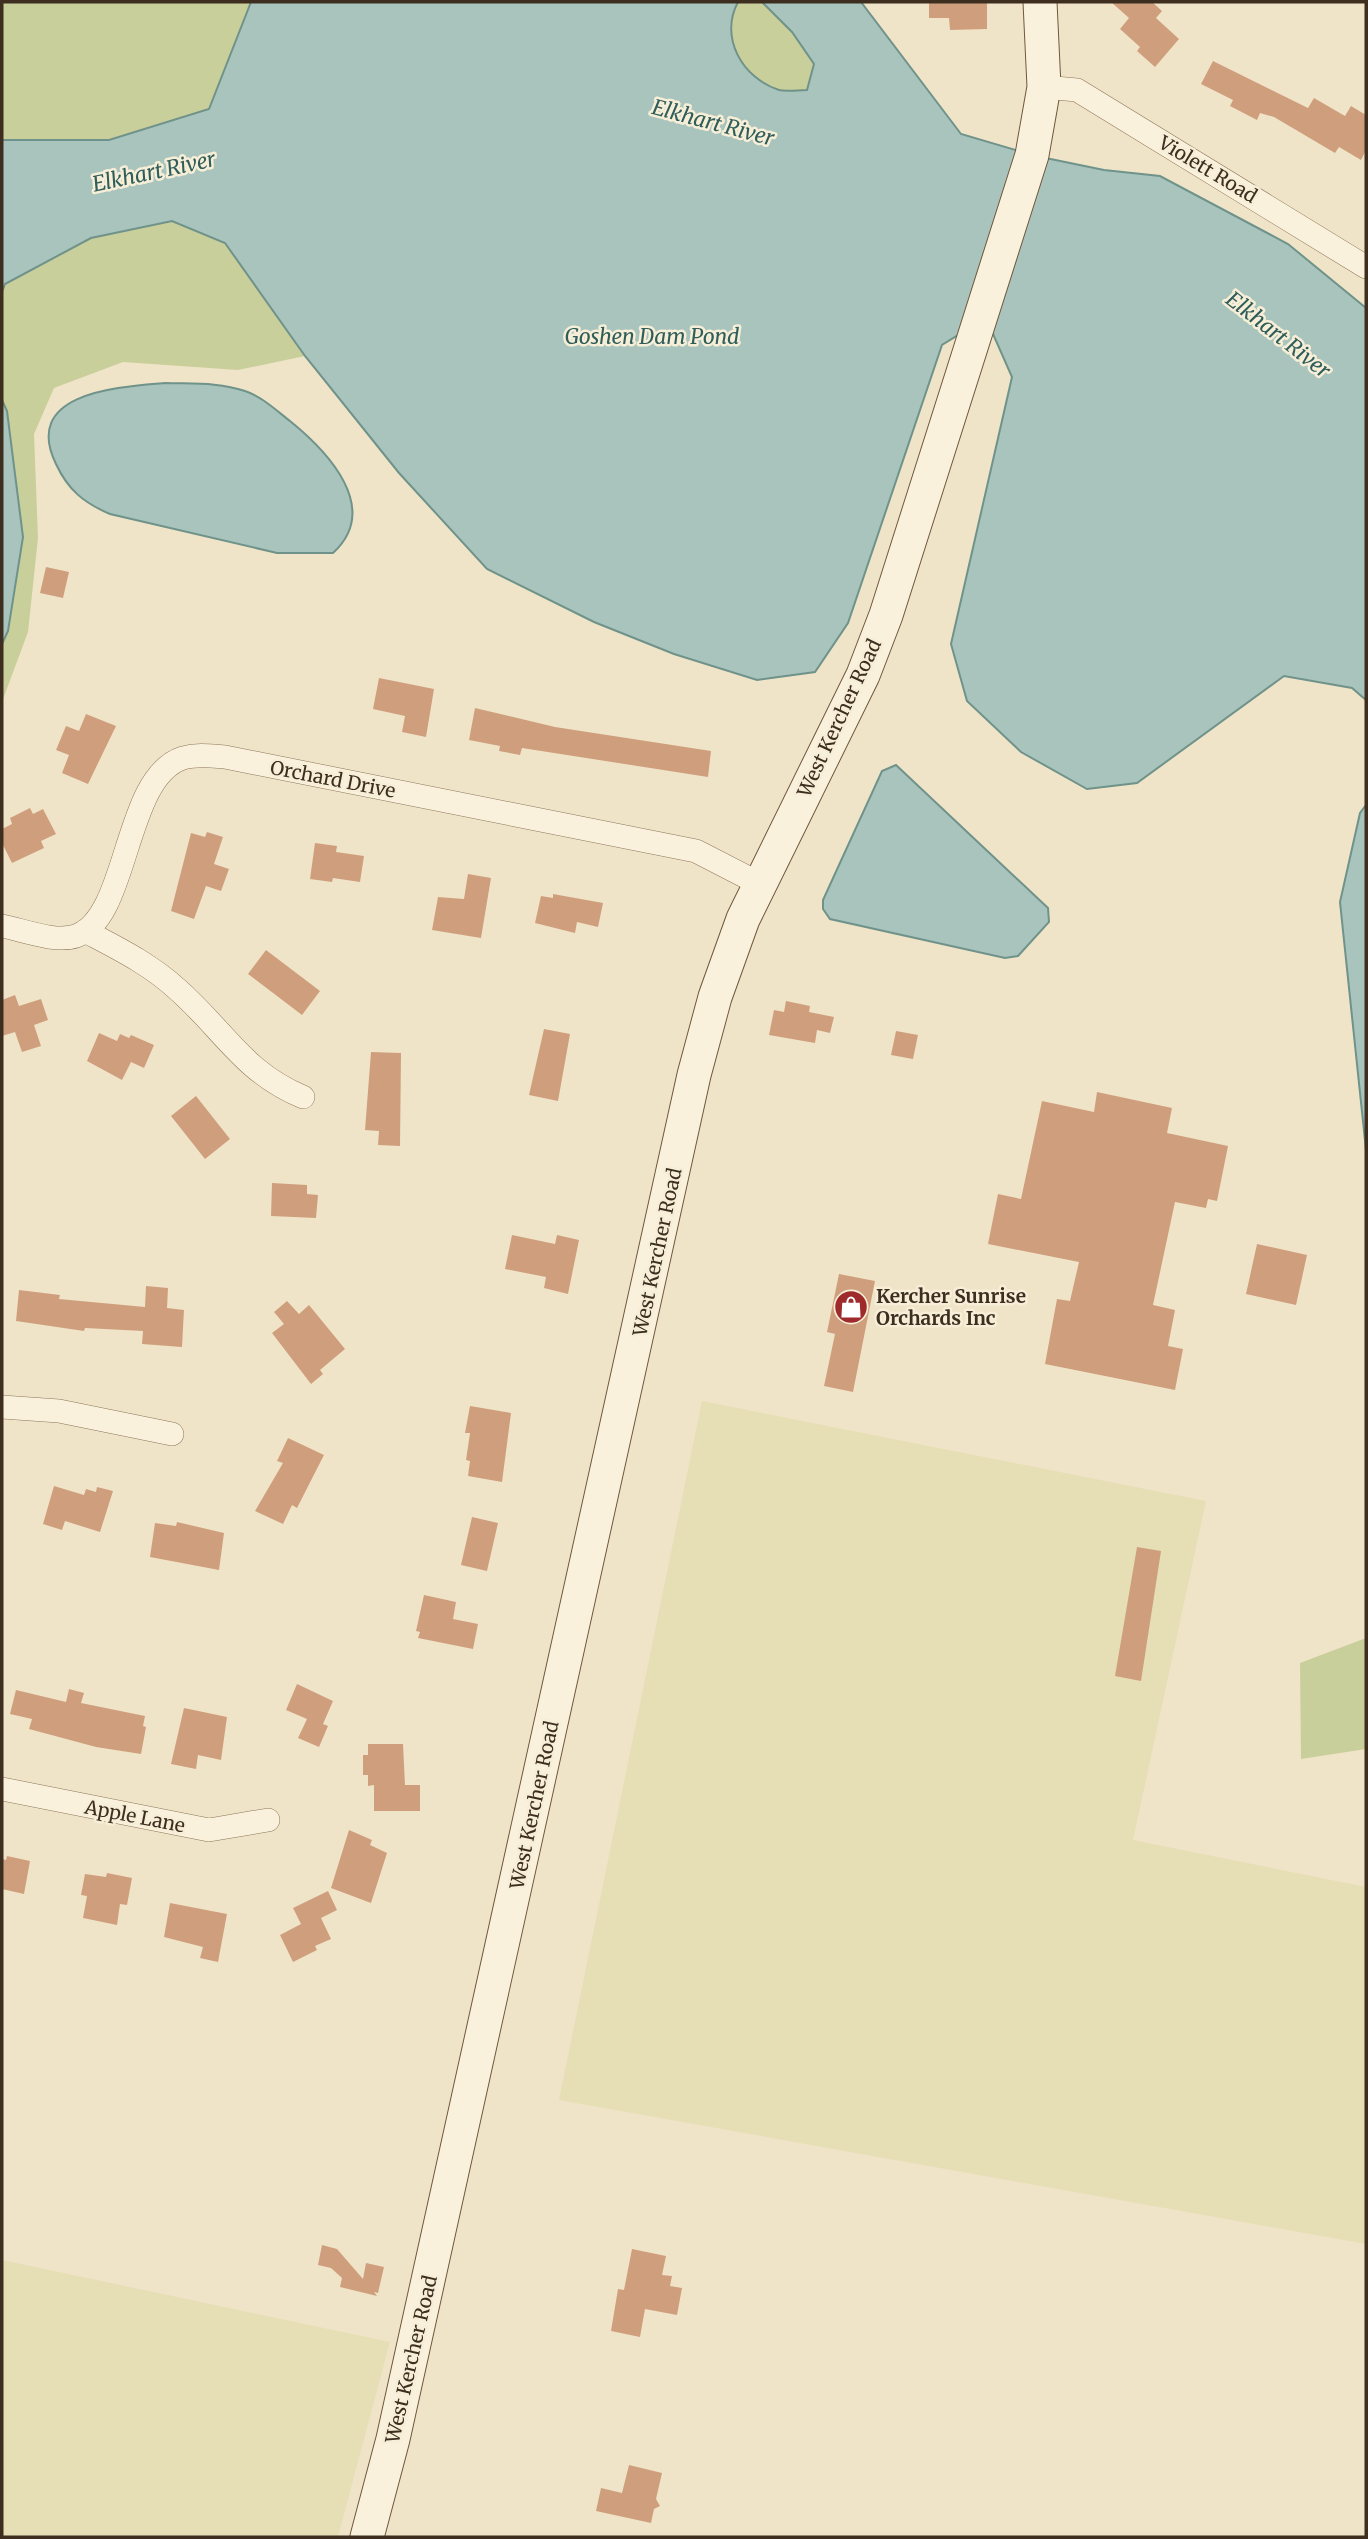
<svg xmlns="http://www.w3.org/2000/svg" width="1368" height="2539" font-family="Merriweather,serif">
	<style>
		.farmland { fill: #e6deb5 }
		.green { fill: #c9cf9b }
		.water { fill: #a9c4bc; stroke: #6f938a; stroke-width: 2 }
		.building { fill: #cf9f7d }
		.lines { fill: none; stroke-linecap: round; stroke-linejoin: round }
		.street-casing { stroke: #8d765c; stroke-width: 24 }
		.secondary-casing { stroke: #6f573f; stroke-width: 35 }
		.street { stroke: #faf1dc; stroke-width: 23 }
		.secondary { stroke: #faf1dc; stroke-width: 33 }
		.labels { text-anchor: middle; stroke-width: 5; stroke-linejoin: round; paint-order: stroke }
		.street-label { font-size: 19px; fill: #3d2e20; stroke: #f7eed8 }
		.poi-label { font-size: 19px; font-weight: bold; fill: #3d2e20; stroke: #f7eed8; text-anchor: start }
		.water-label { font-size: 21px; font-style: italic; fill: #2f5d5a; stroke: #f7eed8 }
	</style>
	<rect width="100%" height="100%" fill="#f0e4c8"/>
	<path class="farmland" d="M702,1401l504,100 -73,339 233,47v357l-807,-144z
		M2,2260l388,82 -52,195h-336z"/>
	<path class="green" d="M2,2h249l-42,107 -100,31h-107z
		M737,2h25l30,30 22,32 -7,26c-9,0 -20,2 -28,0 -39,-11 -57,-51 -42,-88z
		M172,221l53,22 80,113 -67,14 -115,-8 -69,26 -20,46 4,104 -10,94 -26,70v-58l6,-13 15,-94 -16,-126 -5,-11v-108l3,-8 86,-46z
		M1366,1638v111l-65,10 -1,-96z"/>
	<path class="water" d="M251,2h487c-19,35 4,76 41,88 8,2 19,0 28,0l7,-26 -22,-32 -30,-30h99l100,132 75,22 68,14 56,6 128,68 78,64v392l-14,-12 -68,-12 -147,107 -50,6 -66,-37 -54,-51 -16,-57 61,-267 -26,-59 -44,27 -94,278 -33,49 -58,8 -83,-26 -80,-32 -107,-53 -88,-96 -94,-117 -80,-113 -53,-22 -81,17 -86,46 -3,8v-152h107l100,-31z
		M165,383c27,1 54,-1 80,8 16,5 32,20 45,30 37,30 92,87 43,132h-56l-167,-39c-26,-11 -42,-24 -54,-50 -35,-72 63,-77 109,-81z
		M2,400l5,11 16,126 -15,94 -6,13z
		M896,765l152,143 1,14 -31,34 -13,2 -175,-39 -7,-10v-9l59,-129z
		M1366,805v345l-26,-248 20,-89z"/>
	<path class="building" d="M929,2h58v27l-37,1 -1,-12h-20z
		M1111,2h41l10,9 -6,7 23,21 -24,28 -18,-16 3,-4 -20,-18 9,-11z
		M1213,61l95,47 6,-10 31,18 6,-10 15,9v35l-5,10 -22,-13 -4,6 -61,-36 -14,-4 -3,7 -27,-14 3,-6 -32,-16z
		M46,567l23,5 -6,26 -23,-5z
		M379,678l55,11 -8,48 -24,-5 3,-16 -32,-7z
		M475,708l80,19 156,24 -3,26 -186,-29 -2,7 -21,-4 1,-5 -31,-6z
		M86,714l30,12 -28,58 -26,-11 7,-18 -13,-5 10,-24 13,5z
		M30,808l3,6 10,-5 13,25 -15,7 3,7 -32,15 -10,-20v-14l10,-5 -2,-6z
		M207,832l16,5 -9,27 15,5 -8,22 -15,-5 -12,33 -23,-8 20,-78 14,4z
		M315,843l22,3 -1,6 28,4 -4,26 -27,-4 -1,4 -22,-3z
		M468,874l23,4 -10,60 -49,-8 6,-33 26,2z
		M553,894l50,9 -5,24 -21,-5 -2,11 -40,-10 6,-27 12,2z
		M266,950l54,41 -18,24 -54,-41z
		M15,995l4,11 22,-7 7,21 -14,5 7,21 -19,6 -7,-20 -13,4v-36z
		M786,1001l24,5 -1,6 25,5 -4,16 -13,-3 -2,13 -46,-8 5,-25 10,2z
		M544,1029l26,5 -12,67 -29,-6z
		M896,1031l22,4 -5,24 -22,-4z
		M99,1033l18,8 3,-7 9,4 2,-3 23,10 -10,23 -13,-6 -9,18 -35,-19z
		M371,1052l30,1 -1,93 -22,-1 1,-14 -14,-1z
		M1097,1092l75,16 -5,25 61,13 -11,55 -9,-2 -2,9 -31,-6 -22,103 22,5 -7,36 15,3 -8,41 -130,-26 12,-65 13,2 9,-39 -91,-18 10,-50 23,5 21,-98 52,11z
		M196,1096l34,43 -25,20 -34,-43z
		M272,1183l35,2v9l11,1 -2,23 -45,-2z
		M512,1235l43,9 2,-9 22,5 -11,54 -24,-6 2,-11 -41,-8z
		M1257,1244l50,11 -11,50 -50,-11z
		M839,1274l36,7 -22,111 -29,-6 11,-52 -8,-2z
		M146,1286l22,2 -1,20 17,2 -2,37 -40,-3 1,-13 -58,-3 -1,3 -68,-10 3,-31 41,5 -1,4 86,8z
		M287,1301l12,13 10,-9 36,44 -25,21 3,4 -12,10 -39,-51 12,-9 -10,-12z
		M470,1406l41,7 -9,69 -34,-6 2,-15 -4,-1 4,-27h-5z
		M288,1438l36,17 -27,53 -5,-3 -9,19 -28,-13 28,-48 -6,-2z
		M54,1486l30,9 2,-6 10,3 1,-5 16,4 -13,41 -35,-11 -3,9 -19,-6z
		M472,1517l26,6 -11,48 -26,-6z
		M177,1522l47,11 -5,37 -69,-13 5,-34 21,3z
		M1137,1547l24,4 -20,130 -26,-5z
		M424,1595l32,7 -3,17 25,5 -5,25 -55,-11 2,-6 -4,-1z
		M297,1684l36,17 -10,23 5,2 -9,21 -21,-9 9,-19 -21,-9z
		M69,1689l15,4 -3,10 64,13 -2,10 3,1 -5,27 -45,-7 -67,-18 3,-10 -22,-5 6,-24 50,12z
		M184,1708l43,9 -6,43 -23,-5 -2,14 -25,-5z
		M368,1744h35l2,41h15v26h-46v-26l-6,1v-11h-5v-20h5z
		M349,1830l23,10 -2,5 17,8 -16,50 -40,-15z
		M7,1856l23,5 -6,33 -22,-5v-30l4,1z
		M107,1873l25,5 -5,27 -7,-1 -3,21 -34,-7 4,-22 -6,-1 4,-21 21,3z
		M328,1891l9,19 -16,8 10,21 -16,7 2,4 -24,12 -13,-27 21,-11 -8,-16z
		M170,1903l57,11 -9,48 -18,-4 3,-11 -39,-10z
		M322,2245l15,4 26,30 3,-16 18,4 -6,26 -4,-1 3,4 -37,-9 2,-9 -11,-10 -13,-3z
		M632,2249l34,7 -4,19 10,1 -2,10 12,2 -5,27 -32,-6 -5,28 -29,-6 7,-42 6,1z
		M629,2465l33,8 -6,26 4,7 -6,3 -3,14 -55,-12 5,-23 21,5z"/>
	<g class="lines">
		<g class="street-casing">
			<path id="street" d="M1044,87l33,3 289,177
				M2,926c21,4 53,17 74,10 54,-19 47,-159 107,-178 14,-4 28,-2 42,-1l471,94 64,33
				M85,931c32,17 65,33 92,58 47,41 66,83 126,108
				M2,1407l57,4 113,23
				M2,1789l207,41 59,-10"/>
		</g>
		<g class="secondary-casing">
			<path id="secondary" d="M367,2537l26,-98 301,-1364 21,-78 28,-78 120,-244 23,-60 146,-460 12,-68 -4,-85"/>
		</g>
		<use href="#street" class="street"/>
		<use href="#secondary" class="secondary"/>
	</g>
	<defs>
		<g id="shop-disc" transform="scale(1.75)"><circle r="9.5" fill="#9e2a2b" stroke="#f7eed8"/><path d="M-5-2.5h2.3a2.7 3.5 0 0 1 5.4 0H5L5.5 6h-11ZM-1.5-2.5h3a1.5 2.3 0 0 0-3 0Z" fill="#fff"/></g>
	</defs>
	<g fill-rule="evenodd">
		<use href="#shop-disc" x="851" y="1307"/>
	</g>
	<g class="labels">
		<g class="street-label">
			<text transform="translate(1208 169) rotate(31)" y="7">Violett Road</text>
			<text transform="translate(839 718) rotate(-65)" y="7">West Kercher Road</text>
			<text transform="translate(333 779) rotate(11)" y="7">Orchard Drive</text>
			<text transform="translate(657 1252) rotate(-78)" y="7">West Kercher Road</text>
			<text transform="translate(534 1805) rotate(-78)" y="7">West Kercher Road</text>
			<text transform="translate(135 1816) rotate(11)" y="7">Apple Lane</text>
			<text transform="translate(411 2359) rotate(-77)" y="7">West Kercher Road</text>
		</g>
		<g class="poi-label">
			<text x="876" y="1303">Kercher Sunrise<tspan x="876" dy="22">Orchards Inc</tspan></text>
		</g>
		<g class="water-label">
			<text transform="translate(713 123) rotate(15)" y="7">Elkhart River</text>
			<text transform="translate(154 172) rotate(-12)" y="7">Elkhart River</text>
			<text transform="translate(1278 335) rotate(38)" y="7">Elkhart River</text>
			<text x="652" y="344">Goshen Dam Pond</text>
		</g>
	</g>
	<rect width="1368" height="2539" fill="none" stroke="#3d2e20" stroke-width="7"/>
</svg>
